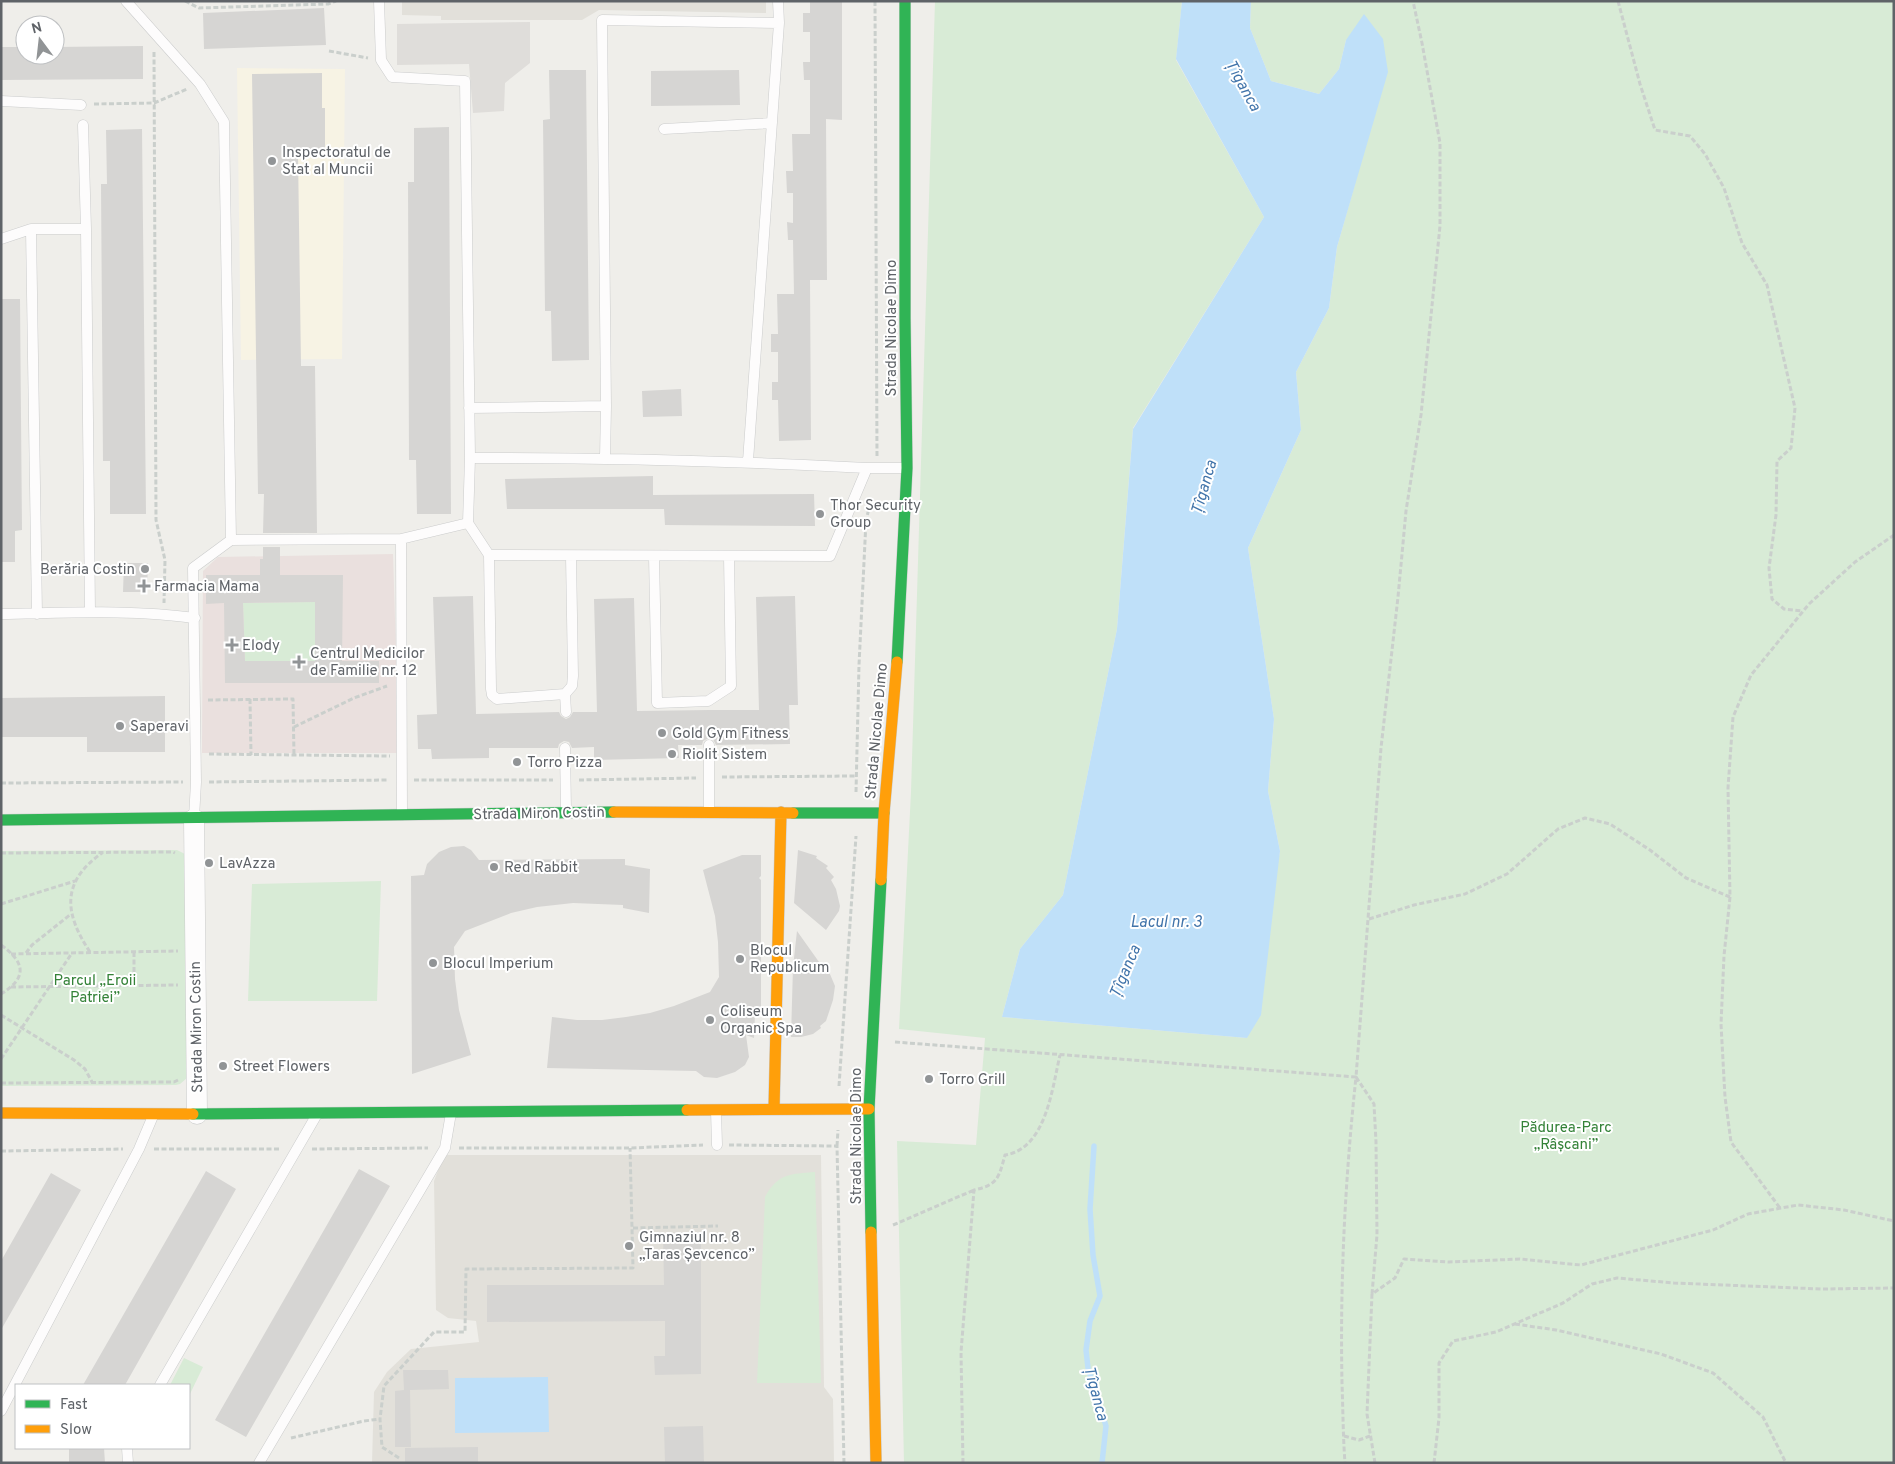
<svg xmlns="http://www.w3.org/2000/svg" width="1895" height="1464" font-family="Overpass,sans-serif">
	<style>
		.commercial { fill: #f7f3e4 }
		.industrial { fill: #dfddda }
		.education { fill: #e2e0da }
		.medical { fill: #eae0de }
		.green { fill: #d8ebd6 }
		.water { fill: #bfe0f9 }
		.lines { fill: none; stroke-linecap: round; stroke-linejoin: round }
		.stream { stroke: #bfe0f9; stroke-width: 5.5 }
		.building { fill: #d6d5d3; fill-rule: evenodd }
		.lane-casing { stroke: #cbcccc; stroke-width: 11 }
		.street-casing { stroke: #cbcccc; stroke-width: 21 }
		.fast-casing { stroke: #cacacb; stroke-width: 12 }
		.slow-casing { stroke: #cacacb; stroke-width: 12 }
		.path { stroke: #cacfcc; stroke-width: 3; stroke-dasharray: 5 2.5; stroke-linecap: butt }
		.lane { stroke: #fdfcfc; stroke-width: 10 }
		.street { stroke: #fdfcfc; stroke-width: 20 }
		.fast { stroke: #30b455; stroke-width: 11 }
		.slow { stroke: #ff9f0a; stroke-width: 11 }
		.poi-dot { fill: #919496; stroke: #fff; stroke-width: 2 }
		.labels { text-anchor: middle; stroke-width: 4; stroke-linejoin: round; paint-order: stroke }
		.poi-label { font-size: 15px; fill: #5f6368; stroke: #fff; text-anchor: start }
		.street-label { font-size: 15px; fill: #5f6368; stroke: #fff }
		.park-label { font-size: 15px; fill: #348238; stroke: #fff }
		.water-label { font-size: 16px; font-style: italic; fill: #4174aa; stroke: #fff }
	</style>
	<rect width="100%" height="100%" fill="#efeeea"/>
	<path class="commercial" d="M237,68l108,1 -3,290 -101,1z"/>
	<path class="industrial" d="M530,22v41l-25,20 -1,28 -31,2 -4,-49 -72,1v-41z"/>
	<path class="education" d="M402,1h364v12l-167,-3 -17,10h-141v-4l-39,-1z
		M444,1155h377l3,232 9,12 1,64h-462l2,-71 13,-20 24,-23 68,-7 -3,-21 -28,-3 -12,-8 -2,-129z"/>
	<path class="medical" d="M393,554l6,199h-197l1,-182 15,-14z"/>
	<path class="green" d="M935,1h247l-6,59 88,157 -131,211 -16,201 -54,266 -43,54 -18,68 245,21 33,-187 -12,-60 6,-72 -26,-171 53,-118 -5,-58 33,-64 8,-61 18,-63 -9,-144 -7,29 -20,25 -48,-13 -21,-53 1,-27h643v1462h-990l-7,-322 79,4 9,-107 -86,-9 12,-237z
		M315,602v59h-70l-2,-58z
		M177,850l8,4 2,224 -7,6 -4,1 -175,1v-235z
		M381,881l-4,120h-129l4,-117z
		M815,1172l6,211h-64l8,-186c13,-24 26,-23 50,-25z
		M184,1358l19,9 -14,29v-11h-19z"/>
	<path class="water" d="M1182,1h69l-1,27 21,53 48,13 20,-25 7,-29 18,-26 19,25 5,33 -51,175 -8,61 -33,64 5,58 -53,118 26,171 -6,72 12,60 -19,164 -14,23 -245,-21 18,-68 43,-54 54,-266 16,-200 131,-212 -88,-158z
		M548,1377l1,55 -94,1v-55z"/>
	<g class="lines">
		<path class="stream" d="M1094,1146l-4,63 3,46 7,41 -10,25 -4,29 2,18 18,58 -4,37"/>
	</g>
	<path class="building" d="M810,1h32v119l-16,-1 1,161h-17l1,160 -32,1 -1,-41h-6v-18h6v-30h-7v-18h7l-1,-40h17l-1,-54h-5l-1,-18 6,1v-30h-6l-1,-22h7l-1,-37h18v-54h-6l-1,-18h7v-30h-7v-19h7z
		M324,8l2,37 -122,4 -1,-36z
		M143,46v33l-142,1v-33h24v8h30v-8z
		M549,70h37l3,290 -37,1 -1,-50h-6l-2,-191 7,-1z
		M739,70l1,35 -89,1v-35z
		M322,73v35h3v45h-27l3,213h14l2,167h-54l1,-39h-6l-6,-420z
		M449,127l2,387h-34l-1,-54h-7l-1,-278h6v-54z
		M142,129l4,385h-36v-53h-7l-2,-277h6l-1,-54z
		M1,299h19l2,231 -7,1v31h-14z
		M681,389l1,27 -39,1 -1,-26z
		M653,476v19l161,-1 1,32 -150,-1 -1,-16h-157l-2,-30z
		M263,547h17v28h63l-1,86h37v22h-154l-1,-80 -18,1v-29h54v-16h3zM315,602v59h-70l-2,-58z
		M124,563h24l-1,29h-24z
		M473,596l3,118 83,-2 2,4 5,3 4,-2 3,-5h24l-3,-113 40,-1 3,113 72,-1h50l-3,-113 39,-1 3,109h-9l1,39 -74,1 -3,-6 -4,-1 -6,3 -1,4h-24l1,13 -85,2v-13l-22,1 -3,-6 -5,-1 -5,3 -1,4h-69v10l-57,1 -1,-10h-13l-1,-34 20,-1 -4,-117z
		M165,696v56h-78v-15h-86v-39z
		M464,846l7,4 8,10 146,-1v6l25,4 -1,44 -26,-5v-3l-50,-2 -36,4 -26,6 -46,18 -11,16 1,32 4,31 12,45 -59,19 -1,-198 13,-1 3,-11 12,-12 12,-5z
		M798,850l19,6 -1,2 12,8 -2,2 8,9 -3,3 5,9 4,17 -1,5 -13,19 -32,-27z
		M742,855h19v21l-2,2 2,2v126l-6,8 -1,24 -8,-3 3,22 -4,8 -10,7 -18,6 -13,-1 -8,-6 -149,-3 5,-51 25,3h25l24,-3 24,-4 24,-7 36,-14 9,-15 -1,-35 -3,-26 -12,-46z
		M797,931l27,38 3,-2 8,19 -2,14 -7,21 -6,5 1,2 -8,6 -12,3h-10l2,-70z
		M359,1169l31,17 -144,251 -31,-17z
		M206,1171l30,18 -111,196h-42z
		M51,1173l30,17 -80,140v-69z
		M701,1232v142l-46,1 -1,-19h11v-35l-178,1v-37h177l-1,-52z
		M403,1370h45l1,19 -39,1 1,57h-16v-56l9,-1z
		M703,1426l1,37h-39l-1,-36z
		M478,1447v16h-73v-15z
		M69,1448h35l1,15h-36z"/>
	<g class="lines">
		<g class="lane-casing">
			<path id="lane" d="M126,1l74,83 24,38 7,418 -38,28 3,214 -2,36
				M379,1l2,59 11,17 73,4 5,377 -2,65 21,32 341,1 37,-88h39
				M1,101l80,4
				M83,125l3,104 4,383
				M664,129l108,-6
				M1,239l30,-10
				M469,408l137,-2
				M470,458c133,0 265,3 397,10
				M605,458l1,-52 -4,-386 177,3
				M748,461l31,-438 -1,-22
				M401,539l1,276
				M231,540l170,-1 67,-16
				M489,555l2,134 1,6 5,4 68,-5 7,-8 1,-10 -2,-120
				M654,556l3,147 51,-2 23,-15 -2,-130
				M1,614c65,-1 130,-5 194,4
				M37,614l-6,-385h55
				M565,694l1,18
				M709,745v66
				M565,748l1,63
				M716,1111l1,34
				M160,1385l156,-269
				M1,1411l138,-262 14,-33
				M127,1448l1,15
				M259,1463l186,-315 6,-35"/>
		</g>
		<g class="street-casing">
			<path id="street" d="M194,819l3,295"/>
		</g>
		<g class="fast-casing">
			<path id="fast" d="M897,662l10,-194 -2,-150v-317
				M793,813h91
				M1,820l613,-8
				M193,1114l494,-4
				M871,1232l-2,-123 12,-229"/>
		</g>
		<g class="slow-casing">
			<path id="slow" d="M614,812l179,1
				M881,880l3,-67 13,-151
				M774,1109l7,-297
				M687,1110l182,-1
				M1,1113l192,1
				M871,1232l5,231"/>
		</g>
		<path class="path" d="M185,1l14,7 129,-4 8,-3
			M875,1l2,455
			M1618,1l22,83 15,46 35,6 15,18 19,34 18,55 25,42 28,123 -4,40 -14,13 -1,54 -7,53 3,31 12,10 18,2
			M329,51l39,7
			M154,52l2,468 9,40 -1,43
			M94,104l60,-1 33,-14
			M250,699l1,56
			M208,700l85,-1 1,56
			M294,727l60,-29 33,-12
			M209,754l181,2
			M722,777l134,-1
			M414,780h139
			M579,780l117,-2
			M209,782l179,-2
			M1,783l182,-1
			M856,792l3,-127 7,-144 5,-22
			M1,853l172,-1 2,1
			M1730,897l-6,59 -3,68 4,73 6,45 49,66
			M1,904l74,-23
			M1369,919l45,-14 51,-11 42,-20 51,-45 27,-11 25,6 40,26 36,28 44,19 -2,-109 5,-71 18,-42 58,-71 46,-42 39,-27
			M1,945c25,18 26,33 0,49
			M90,952c-26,-39 -29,-70 12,-99
			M134,952v34
			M26,953l6,-8 39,-31
			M11,954l167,-3
			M11,987l167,-2
			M1,1015l73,45 11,9 7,13
			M895,1042l461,35c-11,103 -16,203 -14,306 1,27 1,53 3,80
			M1,1059l71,-106
			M1,1083l173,-1 4,-2
			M839,1086l17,-250
			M729,1145l108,1 7,317
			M837,1146l1,-16
			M459,1148h171l73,-3
			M154,1149h127
			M312,1149l116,-1
			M1,1151l122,-2
			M893,1225l81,-35
			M633,1228l85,-2
			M1372,1294l5,-59 -1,-93 -2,-38 -18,-27 25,-329 17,-151 8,-86 15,-96 19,-189v-83l-18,-100 -9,-42
			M1515,1324l41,6 105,24 52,19 50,44 23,46
			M1344,1436l15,4 11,-4
			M291,1438l73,-17 16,-2
			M399,1458l-17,-11 -2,-28 4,-33 50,-54h31l1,-63 167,-1 -3,-120
			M963,1463l-2,-111 13,-162c24,-5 25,-13 31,-35 41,-6 47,-66 55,-100
			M1375,1463l-8,-49 5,-120 23,-16 9,-19 45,3 71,-3 61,6 132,-35 35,-16 50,-9 46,5 50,11
			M1434,1463l5,-45v-55l14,-22 43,-9 67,-29 29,-19 25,-6 57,5 148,6 72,-1"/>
		<use href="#lane" class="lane"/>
		<use href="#street" class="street"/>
		<use href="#fast" class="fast"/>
		<use href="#slow" class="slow"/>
	</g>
	<g class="poi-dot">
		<circle cx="272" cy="161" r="5"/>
		<circle cx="820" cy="514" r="5"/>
		<circle cx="145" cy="569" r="5"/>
		<path d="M141.5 578.5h5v5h5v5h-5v5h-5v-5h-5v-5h5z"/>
		<path d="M229.5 637.5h5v5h5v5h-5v5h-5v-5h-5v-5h5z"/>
		<path d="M296.5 654.5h5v5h5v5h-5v5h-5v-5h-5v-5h5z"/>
		<circle cx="120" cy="726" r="5"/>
		<circle cx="662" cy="733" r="5"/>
		<circle cx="672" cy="754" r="5"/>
		<circle cx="517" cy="762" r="5"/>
		<circle cx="209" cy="863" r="5"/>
		<circle cx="494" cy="867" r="5"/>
		<circle cx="740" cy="959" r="5"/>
		<circle cx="433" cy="963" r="5"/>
		<circle cx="710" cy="1020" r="5"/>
		<circle cx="223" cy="1066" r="5"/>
		<circle cx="929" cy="1079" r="5"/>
		<circle cx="629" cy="1246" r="5"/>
	</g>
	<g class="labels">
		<g class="poi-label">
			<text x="282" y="157">Inspectoratul de<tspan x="282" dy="17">Stat al Muncii</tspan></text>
			<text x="830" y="510">Thor Security<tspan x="830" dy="17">Group</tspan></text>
			<text x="135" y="574" text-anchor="end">Berăria Costin</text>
			<text x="154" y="591">Farmacia Mama</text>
			<text x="242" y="650">Elody</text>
			<text x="310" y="658">Centrul Medicilor<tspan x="310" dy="17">de Familie nr. 12</tspan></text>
			<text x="130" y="731">Saperavi</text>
			<text x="672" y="738">Gold Gym Fitness</text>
			<text x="682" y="759">Riolit Sistem</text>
			<text x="527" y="767">Torro Pizza</text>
			<text x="219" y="868">LavAzza</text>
			<text x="504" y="872">Red Rabbit</text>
			<text x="750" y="955">Blocul<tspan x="750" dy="17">Republicum</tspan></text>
			<text x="443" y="968">Blocul Imperium</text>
			<text x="720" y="1016">Coliseum<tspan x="720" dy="17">Organic Spa</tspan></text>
			<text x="233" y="1071">Street Flowers</text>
			<text x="939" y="1084">Torro Grill</text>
			<text x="639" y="1242">Gimnaziul nr. 8<tspan x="639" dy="17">„Taras Șevcenco”</tspan></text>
		</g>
		<g class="street-label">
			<text transform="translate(891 328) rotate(-90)" y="5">Strada Nicolae Dimo</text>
			<text transform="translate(876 731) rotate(-85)" y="5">Strada Nicolae Dimo</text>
			<text transform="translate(539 813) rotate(-1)" y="5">Strada Miron Costin</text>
			<text transform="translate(196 1027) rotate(-91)" y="5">Strada Miron Costin</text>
			<text transform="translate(856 1136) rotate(-90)" y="5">Strada Nicolae Dimo</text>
		</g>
		<g class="park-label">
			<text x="95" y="985">Parcul „Eroii<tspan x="95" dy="17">Patriei”</tspan></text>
			<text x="1566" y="1132">Pădurea-Parc<tspan x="1566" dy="17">„Râșcani”</tspan></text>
		</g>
		<g class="water-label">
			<text transform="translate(1244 85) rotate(61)" y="6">Țîganca</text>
			<text transform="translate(1203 487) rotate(-74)" y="6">Țîganca</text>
			<text x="1166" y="927">Lacul nr. 3</text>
			<text transform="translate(1124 971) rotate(-67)" y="6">Țîganca</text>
			<text transform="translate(1097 1393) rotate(75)" y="6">Țîganca</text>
		</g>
	</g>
	<rect width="1895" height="1464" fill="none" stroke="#5f6368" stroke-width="5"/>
	<rect x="15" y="1384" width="175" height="65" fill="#ffffff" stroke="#bfc1c3"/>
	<rect x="25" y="1400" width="25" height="8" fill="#30b455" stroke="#bfc1c3"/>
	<text x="60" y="1409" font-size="15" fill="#5f6368">Fast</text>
	<rect x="25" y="1425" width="25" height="8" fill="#ff9f0a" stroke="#bfc1c3"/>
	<text x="60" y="1434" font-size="15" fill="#5f6368">Slow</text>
	<g transform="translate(40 40) rotate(345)"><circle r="24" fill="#ffffff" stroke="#bfc1c3"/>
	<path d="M0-4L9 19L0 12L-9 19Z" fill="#919496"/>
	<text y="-8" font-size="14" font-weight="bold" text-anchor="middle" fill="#5f6368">N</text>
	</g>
</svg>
